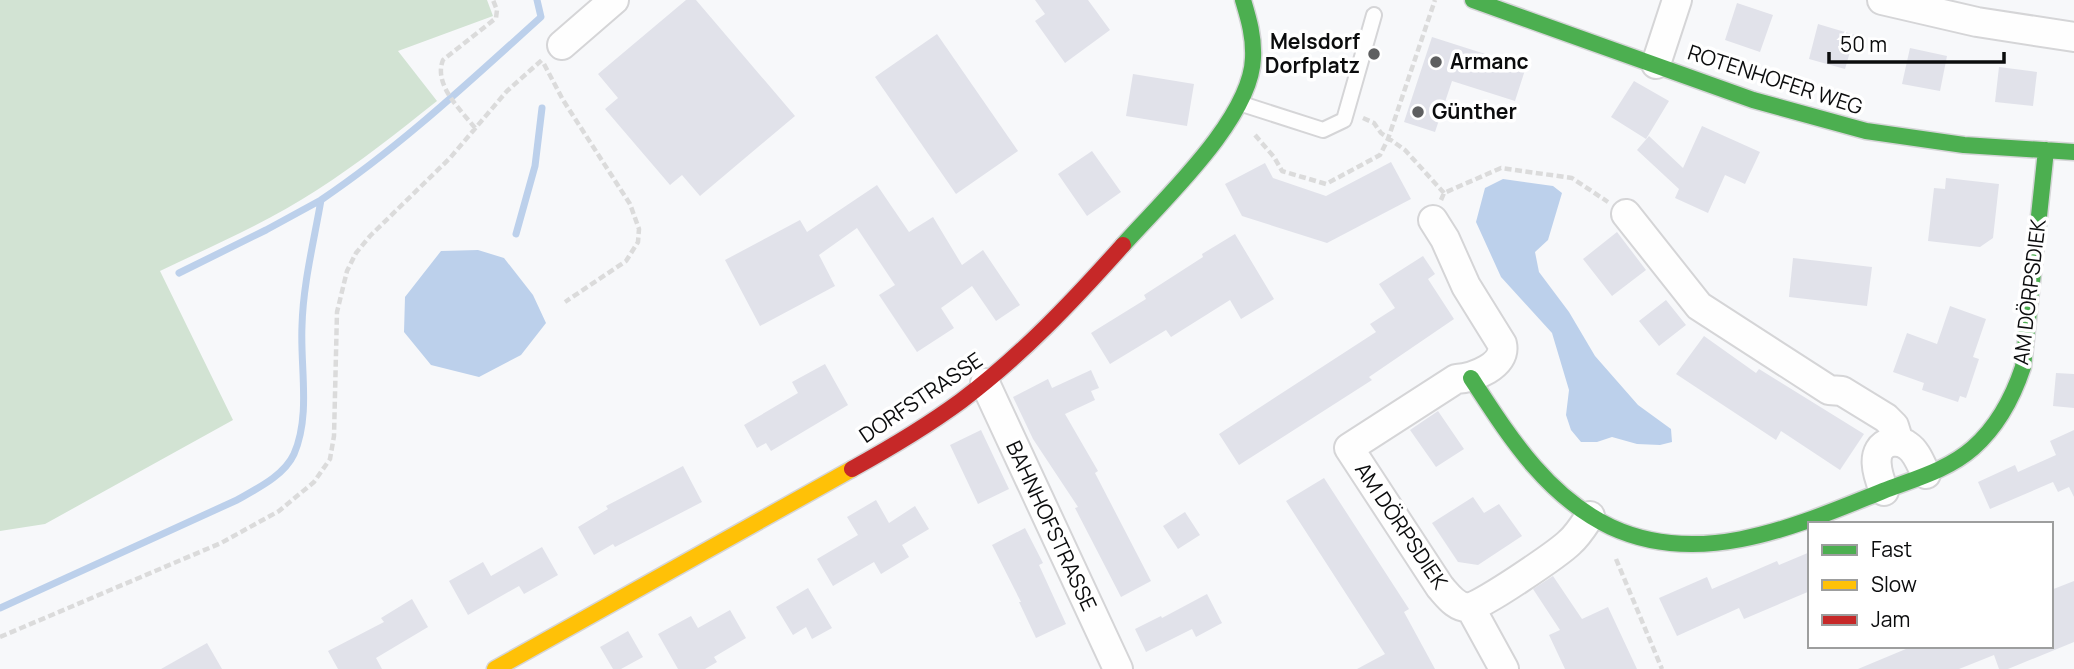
<svg xmlns="http://www.w3.org/2000/svg" width="2074" height="669" font-family="Manrope,sans-serif">
	<style>
		.green { fill: #d2e3d3 }
		.water { fill: #bcd0eb }
		.lines { fill: none; stroke-linecap: round; stroke-linejoin: round }
		.stream { stroke: #bcd0eb; stroke-width: 7 }
		.building { fill: #e1e2ea }
		.lane-casing { stroke: #d5d5d7; stroke-width: 18 }
		.street-casing { stroke: #d5d5d7; stroke-width: 32 }
		.fast-casing { stroke: #d5d5d7; stroke-width: 19 }
		.slow-casing { stroke: #d5d5d7; stroke-width: 19 }
		.jam-casing { stroke: #d5d5d7; stroke-width: 19 }
		.path { stroke: #dbdbdb; stroke-width: 4.5; stroke-dasharray: 7 3.5; stroke-linecap: butt }
		.lane { stroke: #fefefe; stroke-width: 14 }
		.street { stroke: #fefefe; stroke-width: 28 }
		.fast { stroke: #4caf50; stroke-width: 16 }
		.slow { stroke: #ffc107; stroke-width: 16 }
		.jam { stroke: #c62828; stroke-width: 16 }
		.poi-dot { fill: #5e5f60; stroke: #fff; stroke-width: 2.5 }
		.labels { text-anchor: middle; stroke-width: 7; stroke-linejoin: round; paint-order: stroke }
		.poi-label { font-size: 21px; font-weight: bold; fill: #0b0c0d; stroke: #fff; text-anchor: start }
		.street-label { font-size: 21px; fill: #0b0c0d; stroke: #fff }
	</style>
	<rect width="100%" height="100%" fill="#f7f8fa"/>
	<path class="green" d="M0,0h487l6,16 -95,35 39,50c-39,31 -78,62 -120,89 -49,32 -105,56 -157,81l73,149 -188,104 -45,7z"/>
	<path class="water" d="M1503,179l50,7 9,7 -14,47 -13,12 4,20 30,40 26,44 43,49 33,24 1,13 -12,3 -23,-1 -25,-7 -15,5h-16l-10,-12 -5,-15 3,-25 -17,-57 -51,-56 -25,-55 9,-34z
		M478,250l26,8 29,37 13,28 -25,32 -42,22 -48,-12 -27,-33 1,-35 36,-46z"/>
	<g class="lines">
		<path class="stream" d="M516,234l19,-68 7,-58
			M179,273l87,-43 55,-30
			M0,608l237,-108c19,-11 47,-24 57,-46 17,-39 6,-87 8,-128 1,-42 12,-85 19,-126 80,-54 149,-119 220,-183l-4,-17"/>
	</g>
	<path class="building" d="M686,0h10l99,116 -95,80 -18,-21 -12,10 -65,-76 13,-11 -20,-24z
		M1035,0h53l22,30 -45,33 -30,-42 10,-7z
		M1737,3l36,12 -13,37 -35,-12z
		M1818,24l37,11 -10,34 -36,-10z
		M937,34l81,117 -62,43 -81,-117z
		M1432,37l94,30 -11,34 -63,-20 -17,51 -31,-10z
		M1910,48l37,8 -7,35 -38,-7z
		M1999,67l38,5 -4,34 -38,-4z
		M1133,74l61,10 -7,42 -61,-10z
		M1634,81l35,20 -23,38 -35,-22z
		M1702,126l58,26 -15,32 -20,-9 -17,38 -33,-15 4,-9 -42,-39 12,-14 34,32z
		M1092,151l29,41 -34,24 -29,-42z
		M1391,162l20,37 -84,44 -85,-27 -17,-32 40,-21 8,15 53,18z
		M1946,178l53,6 -6,54 -13,9 -52,-6 6,-53 11,1z
		M877,185l32,47 24,-15 29,48 21,-15 37,55 -24,16 -24,-35 -31,22 13,20 -37,24 -38,-57 16,-10 -38,-57 -38,27 16,31 -75,40 -35,-66 75,-40 7,12z
		M1617,232l29,38 -34,26 -29,-37z
		M1235,234l39,65 -33,20 -11,-19 -59,37 -5,-7 -56,34 -19,-31 55,-34 -2,-4 59,-38 -1,-3z
		M1423,256l12,18 -7,5 26,40 -85,58 3,3 -133,85 -20,-31 157,-102 -6,-8 25,-16 -16,-24z
		M1793,258l79,9 -5,39 -78,-9z
		M1666,300l20,25 -27,21 -20,-25z
		M1950,306l36,13 -13,38 6,2 -13,39 -6,-2 -2,6 -36,-12 2,-7 -31,-11 14,-39 30,11z
		M1704,336l52,37 3,-4 105,65 -24,36 -59,-39 -5,9 -100,-66z
		M825,364l23,41 -77,46 -5,-8 -9,5 -13,-23 54,-32 -6,-11z
		M1091,370l8,18 -8,3 4,9 -30,14 33,57 -3,2 56,108 -30,16 -46,-89 3,-1 -45,-68 -20,-42 35,-18 4,9z
		M2056,373l18,1v34l-21,-2z
		M1438,411l26,38 -28,18 -26,-37z
		M981,430l28,59 -31,15 -28,-59z
		M2074,430v67l-5,-10 -11,5 -5,-10 -63,27 -12,-27 37,-17 3,7 38,-17 -6,-14z
		M683,466l19,36 -87,45 -2,-3 -19,11 -16,-28 30,-18 -2,-3z
		M1324,478l85,131 -5,3 31,57h-78l28,-15 -99,-153z
		M1473,497l11,16 15,-9 23,32 -44,29 -20,-3 -26,-39z
		M876,500l13,23 26,-17 14,23 -27,16 7,12 -28,17 -7,-12 -41,24 -16,-27 41,-24 -11,-18z
		M1185,512l15,23 -22,14 -15,-23z
		M1025,528l18,35 -4,2 27,59 -30,14 -17,-36h2l-29,-57z
		M542,547l16,28 -34,19 -5,-8 -51,29 -19,-34 34,-19 8,14z
		M1810,552v39l-66,28 -5,-11 -62,28 -18,-38 48,-21 5,12 65,-28 2,4z
		M1553,576l29,43 26,-12 29,62h-72l-16,-34 11,-5 -27,-41z
		M2074,581v61l-66,27h-9l-5,-14 -35,14h-101l55,-23h138v-56z
		M808,588l24,40 -20,11 -6,-12 -13,8 -17,-28z
		M1207,594l15,29 -26,14 -4,-8 -46,23 -11,-23 26,-13 1,2z
		M412,599l16,28 -52,31 6,11h-44l-10,-18 56,-29 -3,-4z
		M730,610l16,28 -32,19 3,5 -12,7h-27l-20,-35 33,-18 7,12z
		M628,631l15,26 -22,12h-8l-13,-22z
		M207,643l15,26h-61z"/>
	<g class="lines">
		<g class="lane-casing">
			<path id="lane" d="M1242,104l81,26 21,-10 30,-105"/>
		</g>
		<g class="street-casing">
			<path id="street" d="M1882,0l95,22 97,15
				M562,45l52,-45
				M1656,64l21,-64
				M1626,214l73,92 130,84 13,1 44,27 8,8 5,16
				M1433,220l12,19 21,47 36,58c5,22 -29,34 -46,35l-107,69 91,139c8,9 17,22 30,20 13,-2 89,-54 100,-65 8,-7 14,-17 20,-26
				M985,383l133,286
				M1884,491c-6,-15 -16,-43 7,-49 6,-1 12,0 17,4 9,6 13,19 18,28
				M1470,607l34,62"/>
		</g>
		<g class="fast-casing">
			<path id="fast" d="M1473,0l280,100 113,31 98,14 110,7
				M1123,245c40,-45 128,-126 130,-187 1,-21 -4,-38 -10,-58
				M1471,378c38,58 75,118 140,149 91,42 187,-2 272,-36 31,-12 65,-21 90,-43 25,-22 40,-51 50,-81l23,-217"/>
		</g>
		<g class="slow-casing">
			<path id="slow" d="M495,669l357,-200"/>
		</g>
		<g class="jam-casing">
			<path id="jam" d="M852,469c38,-21 75,-43 109,-68 60,-45 112,-100 162,-156"/>
		</g>
		<path class="path" d="M544,64l19,36 67,104 9,25 -1,13 -12,19 -61,41
			M1363,118l11,5 7,10 24,17 39,43
			M475,128c-14,-18 -42,-43 -32,-68l53,-42 1,-8 -4,-10
			M1255,135l19,22 8,14 44,13 54,-29 8,-16 47,-139
			M1441,200l3,-7 57,-25 71,10 36,24
			M1616,559l46,110
			M0,637l221,-94 58,-32 35,-29 16,-23 4,-23 3,-124 10,-41 9,-18 14,-17 80,-78 57,-67 36,-32"/>
		<use href="#lane" class="lane"/>
		<use href="#street" class="street"/>
		<use href="#fast" class="fast"/>
		<use href="#slow" class="slow"/>
		<use href="#jam" class="jam"/>
	</g>
	<g class="poi-dot">
		<circle cx="1374" cy="54" r="7"/>
		<circle cx="1436" cy="62" r="7"/>
		<circle cx="1418" cy="112" r="7"/>
	</g>
	<g class="labels">
		<g class="poi-label">
			<text x="1360" y="49" text-anchor="end">Melsdorf<tspan x="1360" dy="24">Dorfplatz</tspan></text>
			<text x="1450" y="69">Armanc</text>
			<text x="1432" y="119">Günther</text>
		</g>
		<g class="street-label">
			<text transform="translate(1775 80) rotate(18)" y="7">ROTENHOFER WEG</text>
			<text transform="translate(2030 292) rotate(-83)" y="7">AM DÖRPSDIEK</text>
			<text transform="translate(921 398) rotate(-34)" y="7">DORFSTRASSE</text>
			<text transform="translate(1051 526) rotate(65)" y="7">BAHNHOFSTRASSE</text>
			<text transform="translate(1401 526) rotate(56)" y="7">AM DÖRPSDIEK</text>
		</g>
	</g>
	<rect x="1808" y="522" width="245" height="126" fill="#ffffff" stroke="#9d9e9e" stroke-width="2"/>
	<rect x="1822" y="545" width="35" height="10" fill="#4caf50" stroke="#9d9e9e" stroke-width="2"/>
	<text x="1871" y="557" font-size="21" fill="#0b0c0d">Fast</text>
	<rect x="1822" y="580" width="35" height="10" fill="#ffc107" stroke="#9d9e9e" stroke-width="2"/>
	<text x="1871" y="592" font-size="21" fill="#0b0c0d">Slow</text>
	<rect x="1822" y="615" width="35" height="10" fill="#c62828" stroke="#9d9e9e" stroke-width="2"/>
	<text x="1871" y="627" font-size="21" fill="#0b0c0d">Jam</text>
	<path d="M1829 52v10h175v-10" fill="none" stroke="#0b0c0d" stroke-width="3.5"/>
	<text x="1840" y="52" font-size="21" fill="#0b0c0d" stroke="#ffffff" stroke-width="5" paint-order="stroke">50 m</text>
</svg>
